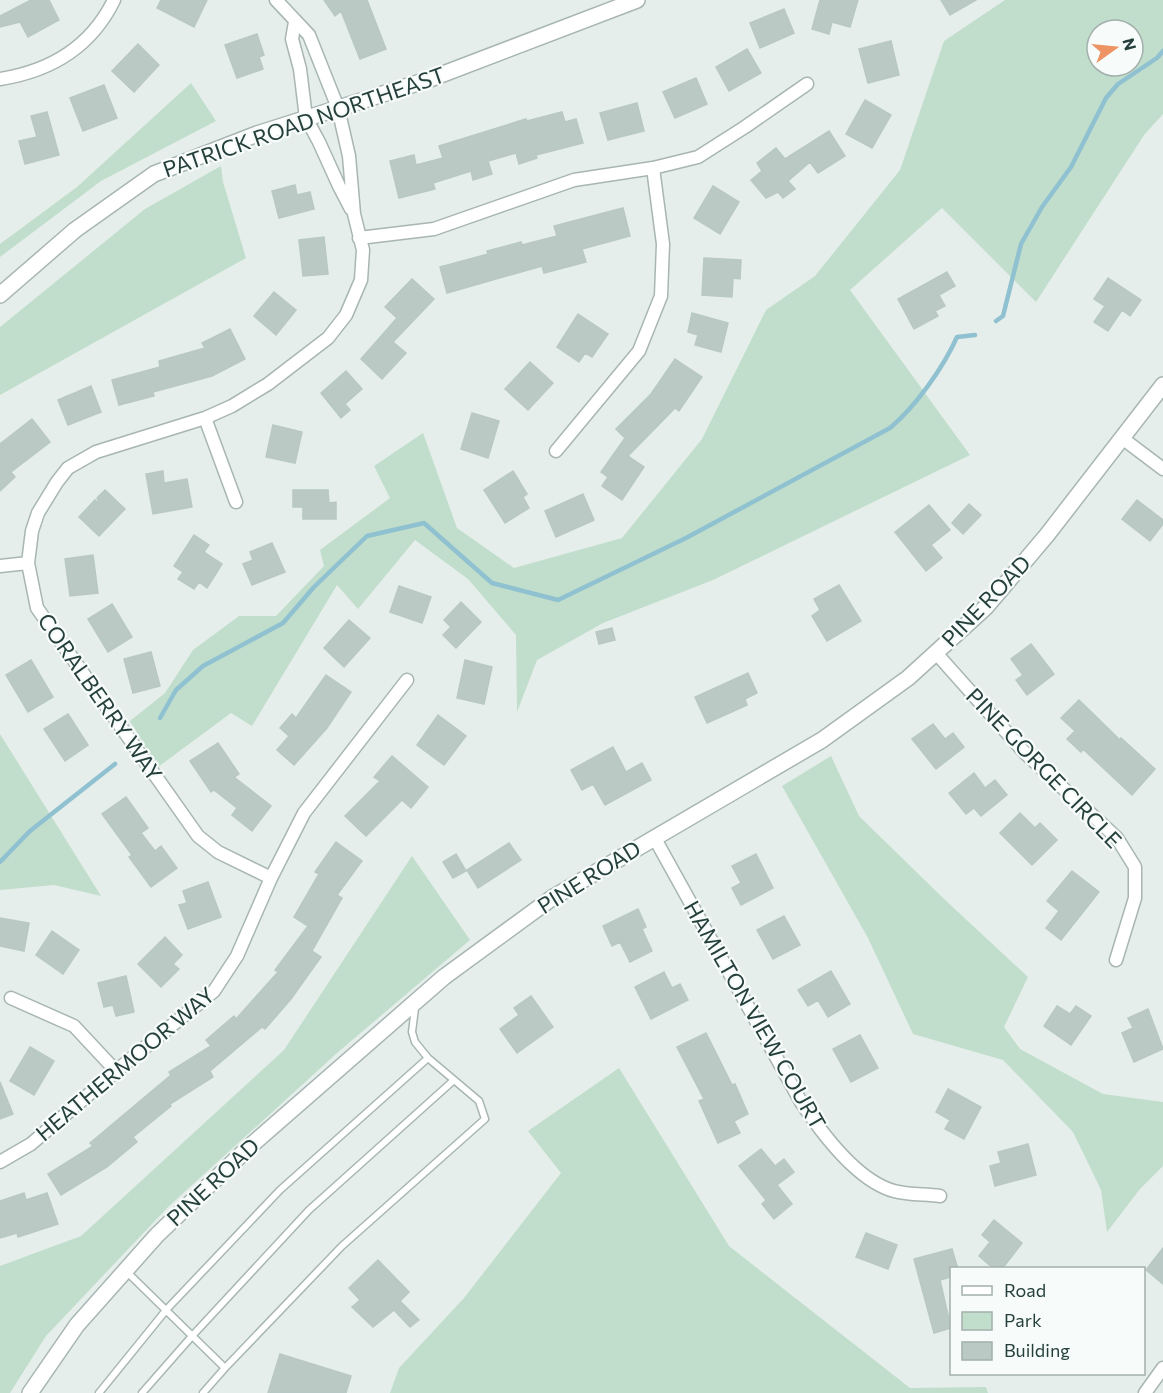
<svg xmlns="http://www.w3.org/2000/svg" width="1163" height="1393" font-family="Commissioner,sans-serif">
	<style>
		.green { fill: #c0decb; fill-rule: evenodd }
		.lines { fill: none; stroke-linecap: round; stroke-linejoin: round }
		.stream { stroke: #90c1d1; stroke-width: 4.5 }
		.building { fill: #bbc9c5; stroke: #b8c8c3; stroke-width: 1.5 }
		.service-casing { stroke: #a8b6b3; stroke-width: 9 }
		.minor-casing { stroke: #a8b6b3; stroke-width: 15 }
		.tertiary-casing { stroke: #a8b6b3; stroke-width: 18 }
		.service { stroke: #fff; stroke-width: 6 }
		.minor { stroke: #fff; stroke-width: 12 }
		.tertiary { stroke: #fff; stroke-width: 15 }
		.labels { text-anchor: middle; stroke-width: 4.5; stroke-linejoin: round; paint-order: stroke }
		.street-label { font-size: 22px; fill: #25403c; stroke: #f7fbf9 }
	</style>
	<rect width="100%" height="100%" fill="#e6eeeb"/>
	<path class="green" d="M1005,0h158v114l-19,21 -108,167 -94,-94 -92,82 120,165 -257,125 -110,43 -66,37 -20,52 -1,-77 -48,-56 -53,-39 -57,69 -21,-24 -85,141 -21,-13 -73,54 -28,-46 35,-28 28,-43 46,-34h37l48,-50 -4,-16 70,-52 -16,-32 49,-33 34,95 57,40 108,-30 80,-99 64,-129 49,-34 85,-106 44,-129zM1097,30h36v36h-36z
		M191,83l25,38 -115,60 -101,76v-13l77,-57z
		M221,166l2,16 23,76 -246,137v-68l145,-118z
		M0,734l101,162 -47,-11 -54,5z
		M831,756l28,60 84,82 85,79 -24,50 16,22 83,45 60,8v64l-23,23 -33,43 -6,-42 -28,-58 -70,-72 -90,-26 -45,-96 -86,-152z
		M412,856l58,84 -133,113 -169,154 -122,129 -36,57h-10v-127l81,-30 203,-186z
		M619,1068l110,178 181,142 76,-1 2,6h-598l9,-25 65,-70 97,-125 -33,-42z"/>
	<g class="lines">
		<path class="stream" d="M996,321l7,-5 18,-72 21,-37 29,-40 35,-69 12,-14 39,-26 6,-7
			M160,718l16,-28 27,-24 80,-43 31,-36 53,-51 57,-13 68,60 66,17 128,-62 204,-110c26,-22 53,-60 67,-91l18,-2
			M0,862l30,-31 85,-67"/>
	</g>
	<path class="building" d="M31,0h18l10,20 -31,17 -8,-15 -20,5v-11z
		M161,0h46l-13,27 -37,-19z
		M324,0h43l19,49 -26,10 -19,-48 -6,5z
		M820,0h38l-8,27 -18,-5 -3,12 -17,-5z
		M941,0h35l-26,15z
		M784,9l10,24 -34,15 -10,-25z
		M257,34l7,21 -5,2 4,12 -26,9 -12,-33z
		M891,41l8,34 -31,8 -9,-34z
		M138,44l21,21 -25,27 -22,-21z
		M747,49l14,24 -32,18 -13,-24z
		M696,78l11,26 -32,14 -12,-26z
		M104,85l13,33 -34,13 -13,-33z
		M865,100l26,15 -19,33 -26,-14z
		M637,103l7,28 -36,9 -8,-27z
		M47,112l12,43 -34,9 -6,-23 18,-4 -6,-21z
		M562,112l3,10 11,-3 7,24 -47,12 1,3 -18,6 -3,-11 -28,8 4,13 -19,6 -2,-9 -38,12 2,6 -36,9 -9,-37 24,-6 2,10 27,-7 -4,-12 87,-27 1,2z
		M829,131l16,25 -27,17 -8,-11 -22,19 7,8 -12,9 -5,-6 -12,6 -15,-18 11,-9 -5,-8 19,-15 9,11z
		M295,185l2,10 13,-3 4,17 -35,9 -7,-27z
		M713,186l26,16 -19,32 -26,-16z
		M623,208l7,28 -48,13 4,13 -42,11 -2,-7 -95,27 -7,-26 48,-13 -1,-3 34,-9 1,3 35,-9 -3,-10z
		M324,237l4,37 -25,2 -4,-36z
		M704,258l37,2 -1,19 -7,-1 -1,19 -30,-2z
		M947,272l8,14 -16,9 6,11 -10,5 3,5 -24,13 -16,-30z
		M1108,278l33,22 -11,16 -8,-6 -14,21 -14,-9 11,-16 -11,-7z
		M412,279l22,20 -41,43 13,11 -24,26 -21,-20 36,-41 -12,-11z
		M274,292l22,18 -20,25 -22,-19z
		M692,313l36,10 -7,29 -26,-7 3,-10 -10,-3z
		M578,314l30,20 -16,23 -7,-4 -6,9 -22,-15z
		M230,329l15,30 -33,17 -59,16 1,4 -35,9 -7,-25 48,-13 -1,-6 46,-13 -3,-5z
		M675,359l27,18 -23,34 -4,-3 -47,48 16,11 -22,33 -20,-14 6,-9 -7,-5 24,-34 -9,-9 35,-35z
		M530,362l23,21 -25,27 -23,-21z
		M346,371l16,18 -17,15 5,6 -9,8 -20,-25z
		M91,386l10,26 -33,13 -10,-25z
		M472,413l27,8 -11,37 -27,-9z
		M32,419l18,23 -39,30 4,5 -15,14v-47z
		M273,425l29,7 -7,31 -29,-6z
		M163,471l1,12 23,-4 5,28 -39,7 -7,-40z
		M513,471l14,23 -4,3 6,11 -24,15 -21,-33z
		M105,490l20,19 -26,27 -20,-19 16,-17 5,6 -3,-8z
		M293,490h35l1,13 7,-1v17h-33v-12h-10z
		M583,494l11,26 -38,17 -11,-26z
		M1137,500l26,20v4l-13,17 -28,-22z
		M969,504l12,11 -18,19 -11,-11z
		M929,505l21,25 -19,15 11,13 -16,13 -31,-39z
		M194,535l15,10 -5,7 18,12 -15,24 -8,-6 -5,7 -16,-10 5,-7 -9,-6z
		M272,543l13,29 -33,13 -9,-21 10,-4 -3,-8z
		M93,555l5,38 -28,3 -5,-37z
		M839,585l22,36 -34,20 -15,-25 8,-6 -6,-11z
		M399,586l32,11 -9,26 -32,-11z
		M461,602l20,20 -25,26 -13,-13 8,-8 -7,-7z
		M112,604l20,33 -24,15 -20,-33z
		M349,620l21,18 -26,29 -20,-19z
		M612,628l3,12 -16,4 -3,-12z
		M1031,644l23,30 -27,21 -11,-15 7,-5 -12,-16z
		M151,652l9,34 -27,7 -9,-34z
		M31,660l22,37 -25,15 -22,-37z
		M465,660l27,7 -8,37 -27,-6z
		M748,673l9,20 -12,6 2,6 -40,18 -12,-26z
		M326,675l25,17 -24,36 -33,37 -17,-15 12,-14 -9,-8 12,-14 4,4z
		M1079,700l41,40 1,-2 34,31 -23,26 -49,-46 -2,3 -14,-13 8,-8 -14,-13z
		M68,714l20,31 -23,16 -21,-32z
		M438,715l28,21 -22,29 -27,-20z
		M933,724l12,15 8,-6 11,14 -28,22 -24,-30z
		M218,743l21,31 -5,3 37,29 -19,25 -20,-16 5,-7 -23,-18 -3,2 -21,-31z
		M613,747l13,25 16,-9 9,17 -46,25 -12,-21 -11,6 -11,-20z
		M392,756l36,31 -17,21 -9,-8 -36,36 -21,-20 35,-35 -6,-4z
		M974,773l11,15 10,-8 12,15 -26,21 -7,-8 -8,6 -17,-21z
		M126,797l22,31 -7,5 14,18 6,-5 16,22 -26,19 -22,-30 3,-2 -30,-41z
		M1020,813l15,15 5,-5 17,17 -25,25 -32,-32z
		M336,842l26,19 -25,34 5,3 -30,53 9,6 -30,42 -26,30 -3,-2 -52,44 3,6 -43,27 1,2 -38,31 4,5 -30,25 -46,28 -13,-21 45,-28 -3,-3 81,-68 -2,-3 42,-26 -5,-6 28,-24 2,3 42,-47 -3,-2 33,-44 -14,-9 25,-43 -4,-2z
		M509,843l12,17 -43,28 -11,-18z
		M456,854l10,17 -13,7 -10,-16z
		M756,854l17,34 -32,17 -9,-17 9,-5 -9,-17z
		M1072,871l27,21 -38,48 -15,-12 13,-17 -12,-10z
		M208,882l13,35 -33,12 -9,-24 8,-2 -4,-12z
		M638,909l8,18 -4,2 10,22 -22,11 -10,-20 -8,4 -9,-20z
		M784,916l16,29 -27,14 -16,-29z
		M0,918l29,5 -5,28 -24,-5z
		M52,931l27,19 -16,24 -27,-19z
		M165,937l17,18 -9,9 6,5 -18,18 -23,-23z
		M831,971l19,33 -22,13 -10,-17 -10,6 -10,-16z
		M664,972l8,16 8,-4 8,16 -37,19 -16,-32z
		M126,976l8,36 -18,4 -3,-11 -9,2 -6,-24z
		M531,996l22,31 -36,26 -17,-24 19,-14 -5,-7z
		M1057,1006l13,8 6,-8 15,10 -20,29 -27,-19z
		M1148,1009l15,40 -29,13 -12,-29 11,-5 -5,-10z
		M706,1033l26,52 3,-1 13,30 -14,7 6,12 -22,10 -19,-42 5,-2 -27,-52z
		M860,1035l18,33 -27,14 -18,-33z
		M30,1047l24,14 -20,34 -24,-14z
		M0,1082l13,32 -13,5z
		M948,1089l33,18 -17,32 -19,-10 5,-9 -14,-8z
		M1028,1144l8,31 -41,11 -5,-20 11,-3 -3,-11z
		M761,1149l14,17 9,-7 10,13 -17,13 15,19 -18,15 -12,-15 4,-4 -27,-34z
		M24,1193l2,7 21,-7 11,31 -40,13 -1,-4 -17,5v-37z
		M994,1220l28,23 -20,26h-8l-15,-13 11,-14 -8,-7z
		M866,1233l31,12 -9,24 -32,-12z
		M1163,1248v36l-17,-14z
		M952,1249l6,20h-7v8l-11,3 11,48 -17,5 -20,-74z
		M378,1260l31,32 -9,9 19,19 -9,7 -16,-17 -21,17 -21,-20 8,-7 -11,-12z
		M280,1354l71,22 -5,17h-78z"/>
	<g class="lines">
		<g class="service-casing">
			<path id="service" d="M126,1271l99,97 117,-122 143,-127 -6,-18 -51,-43 -13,-16 -3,-10 3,-24
				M99,1393l68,-84 113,-119 148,-132
				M142,1393l51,-58 116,-125 145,-130
				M203,1393l22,-25"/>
		</g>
		<g class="minor-casing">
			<path id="minor" d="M295,22l-3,17 8,30 6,49 13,24 20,44 12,23
				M0,79c51,-8 91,-32 114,-79
				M359,238l75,-9 140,-49 79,-12 45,-11 47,-30 62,-43
				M205,418l31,84
				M1122,438l41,31
				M556,451l83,-100 22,-55 2,-52 -10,-76
				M0,566l28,-3
				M936,653l89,100 92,85 18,29v31l-19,62
				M654,837l147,265c20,30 56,79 93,89 14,4 31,3 46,5
				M271,878l-53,-26 -20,-16 -161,-228 -9,-45 4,-32 6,-18 19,-31 11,-14 28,-16 109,-34 27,-12 36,-22 60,-46 18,-23 15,-35 2,-30 -9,-36 -5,-58 -11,-48 -29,-73 -33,-35
				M11,998l63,28 42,45
				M0,1162l31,-18 85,-73 98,-80 23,-35 34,-78 33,-65 103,-133
				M1145,1393l18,-25"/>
		</g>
		<g class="tertiary-casing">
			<path id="tertiary" d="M0,295l75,-65 79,-56 103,-40 173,-55 207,-79
				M30,1393l47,-68 80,-90 91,-87 196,-171 108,-79 270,-158 86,-62 78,-71 61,-72 116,-150"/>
		</g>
		<use href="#service" class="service"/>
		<use href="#minor" class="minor"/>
		<use href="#tertiary" class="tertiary"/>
	</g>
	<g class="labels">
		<g class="street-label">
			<text transform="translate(304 122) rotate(-19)" y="8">PATRICK ROAD NORTHEAST</text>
			<text transform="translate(986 601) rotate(-46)" y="8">PINE ROAD</text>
			<text transform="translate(100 697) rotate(55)" y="8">CORALBERRY WAY</text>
			<text transform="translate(1044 768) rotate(46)" y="8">PINE GORGE CIRCLE</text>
			<text transform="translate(589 877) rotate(-32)" y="8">PINE ROAD</text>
			<text transform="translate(755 1015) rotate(60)" y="8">HAMILTON VIEW COURT</text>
			<text transform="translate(125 1064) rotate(-40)" y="8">HEATHERMOOR WAY</text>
			<text transform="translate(213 1182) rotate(-43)" y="8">PINE ROAD</text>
		</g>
	</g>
	<rect x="950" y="1267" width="195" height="108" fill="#f7fbf9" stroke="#a3b0ad" stroke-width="1.5"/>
	<rect x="962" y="1286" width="30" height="9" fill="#ffffff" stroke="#a3b0ad" stroke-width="1.5"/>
	<text x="1004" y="1297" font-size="18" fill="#25403c">Road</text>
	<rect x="962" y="1312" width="30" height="18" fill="#c0decb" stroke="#a3b0ad" stroke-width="1.5"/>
	<text x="1004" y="1327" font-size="18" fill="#25403c">Park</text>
	<rect x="962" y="1342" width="30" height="18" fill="#bbc9c5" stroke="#a3b0ad" stroke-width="1.5"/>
	<text x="1004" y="1357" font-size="18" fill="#25403c">Building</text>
	<g transform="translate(1115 48) rotate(75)"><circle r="28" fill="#f7fbf9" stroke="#a3b0ad" stroke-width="1.5"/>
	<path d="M0-4.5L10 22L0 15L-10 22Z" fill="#ee9364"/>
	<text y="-9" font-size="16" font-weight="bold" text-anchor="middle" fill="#25403c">N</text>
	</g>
</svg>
